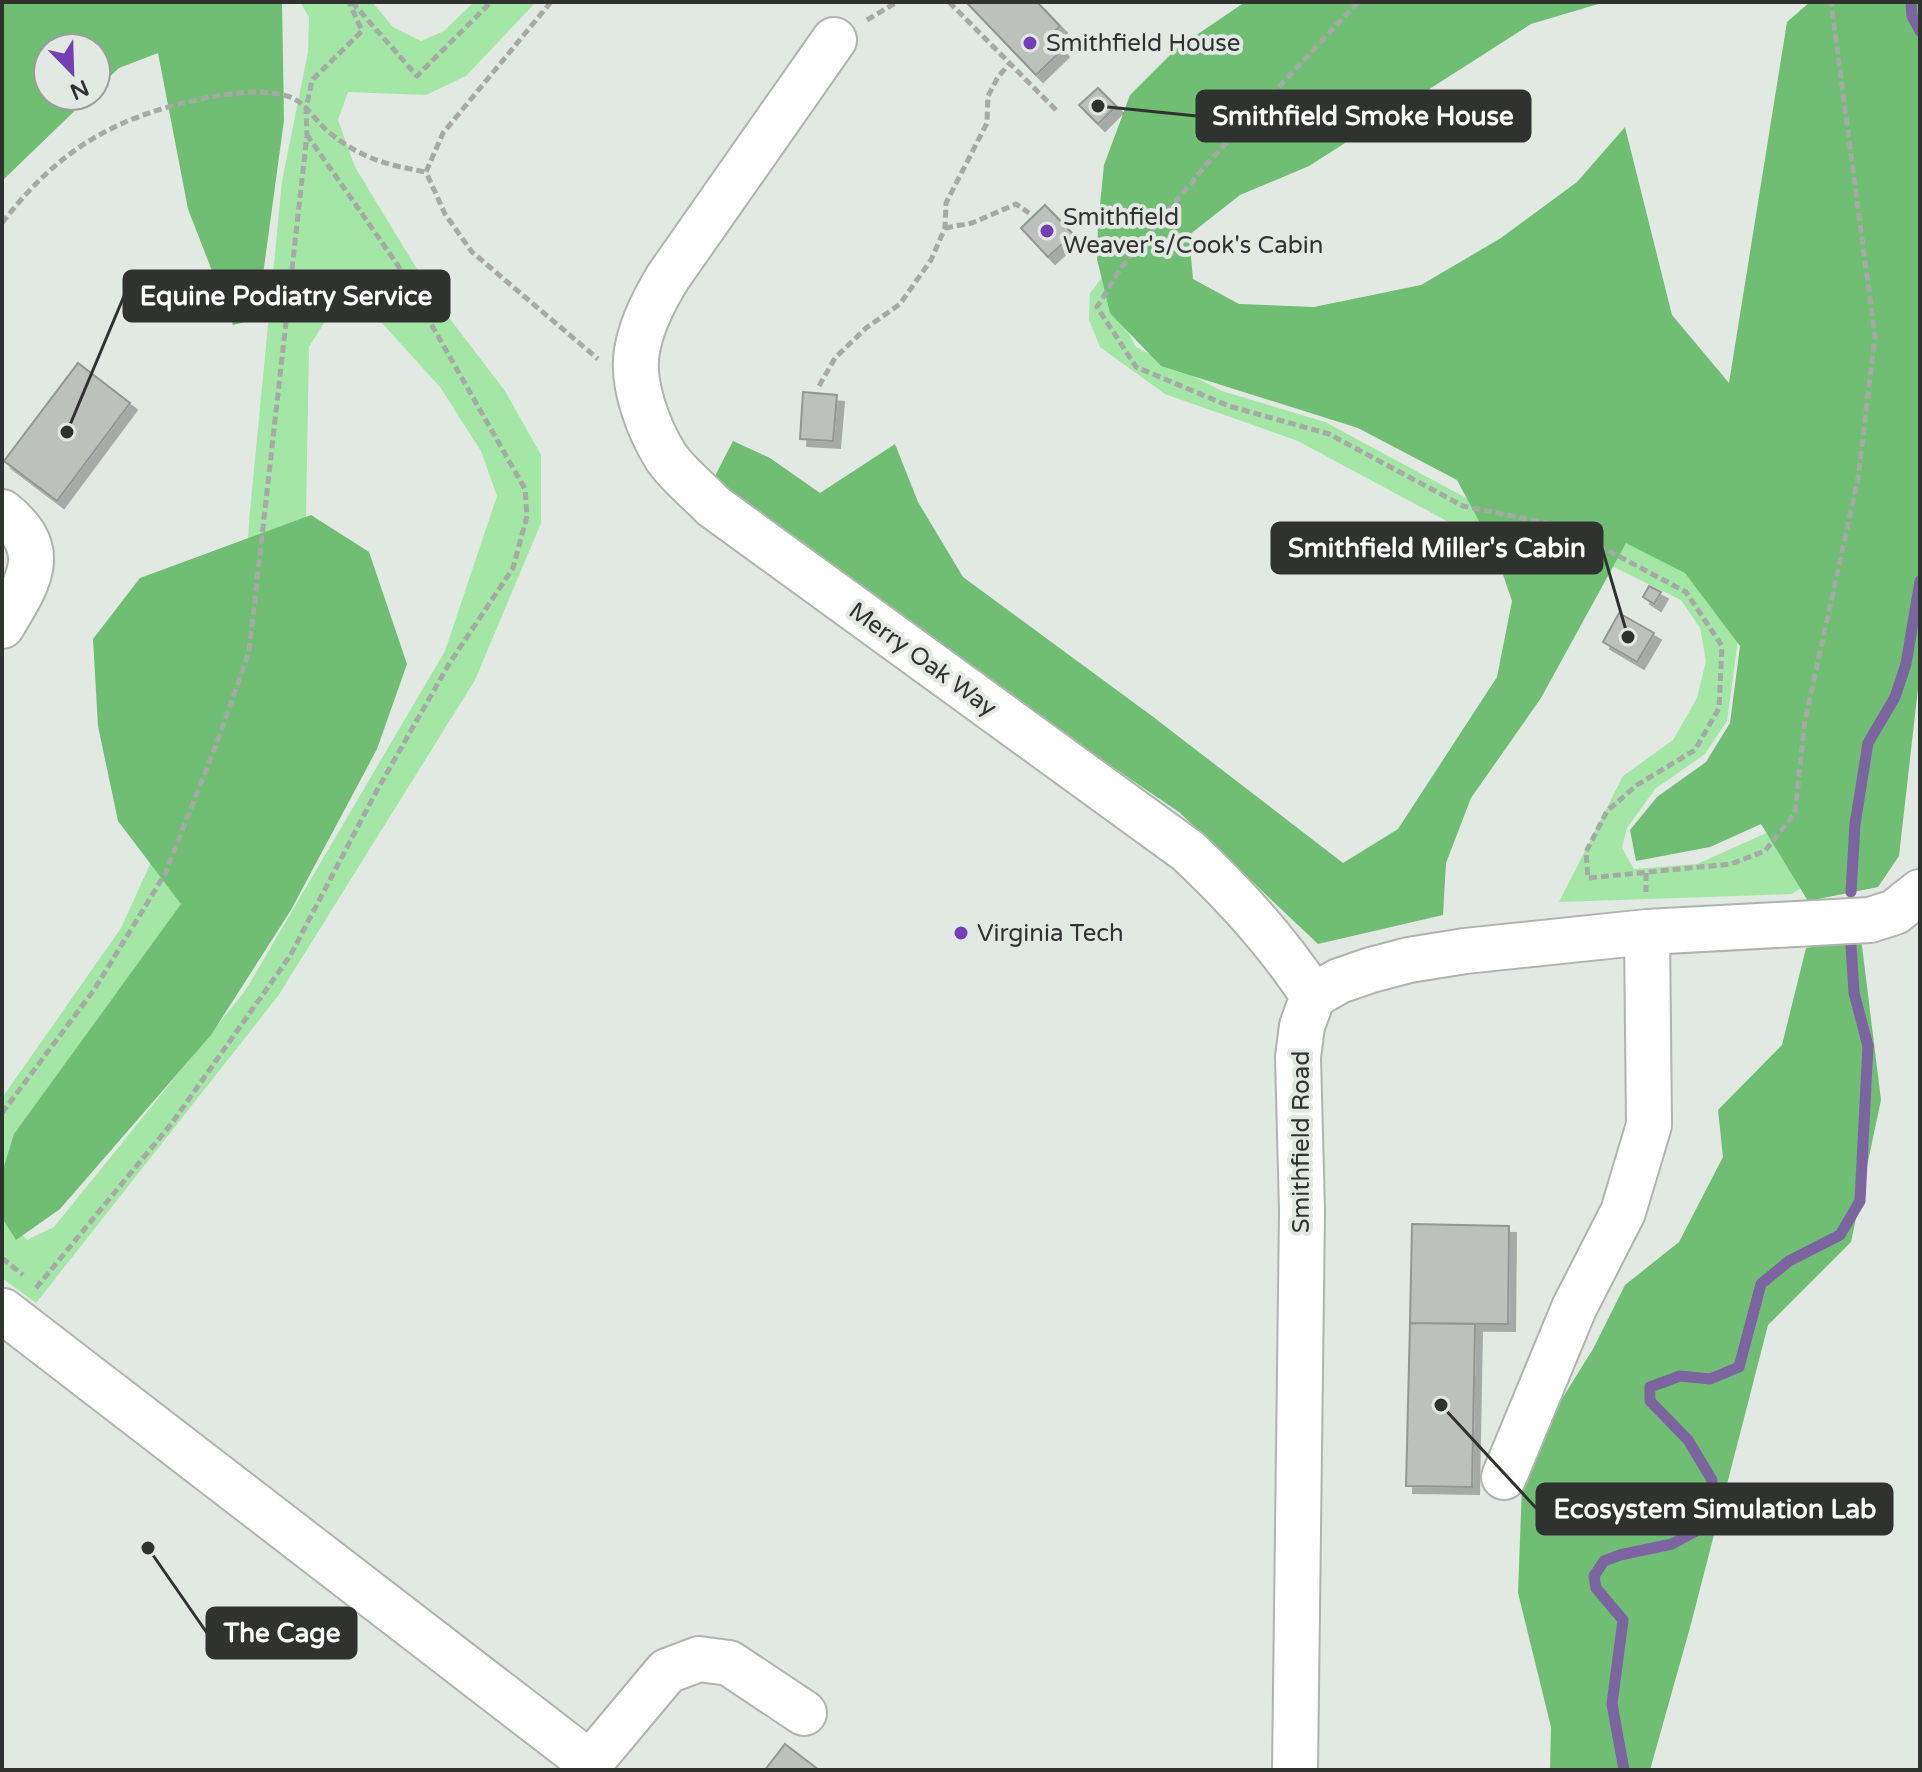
<svg xmlns="http://www.w3.org/2000/svg" width="1922" height="1772" font-family="'Varela Round',sans-serif">
	<style>
		.green { fill: #a4e6a6; fill-rule: evenodd }
		.forest { fill: #70bd74 }
		.lines { fill: none; stroke-linecap: round; stroke-linejoin: round }
		.stream { stroke: #7c64a0; stroke-width: 11 }
		.building { fill: #bcc1bc; stroke: #919791; stroke-width: 2; filter: url(#shadow) }
		.minor-casing { stroke: #afb4ae; stroke-width: 48 }
		.path { stroke: #a5aaa5; stroke-width: 5; stroke-dasharray: 8 4; stroke-linecap: butt }
		.minor { stroke: #fff; stroke-width: 44 }
		.poi-dot { fill: #763eb5; stroke: #e2e8e2; stroke-width: 3 }
		.labels { text-anchor: middle; stroke-width: 8; stroke-linejoin: round; paint-order: stroke }
		.poi-label { font-size: 24px; fill: #303230; stroke: #e2e8e2; text-anchor: start }
		.street-label { font-size: 24px; fill: #303230; stroke: #e2e8e2 }
		.leader { fill: none; stroke: #303230; stroke-width: 3 }
		.callout-dot { fill: #303230; stroke: #e2e8e2; stroke-width: 3 }
		.callout { fill: #303230; stroke: #303230; stroke-width: 3 }
		.callout-label { font-size: 26px; text-anchor: middle; font-weight: bold; fill: #fff }
	</style>
	<defs>
		<filter id="shadow"><feDropShadow dx="7" dy="7" stdDeviation="0" flood-color="#0004"/></filter>
	</defs>
	<rect width="100%" height="100%" fill="#e2e8e2"/>
	<path class="green" d="M300,2h72l21,25 28,14 23,-10 30,-29h62l-70,74 -40,19 -78,-3 -10,28 17,47 82,135 68,89 36,64v68l-66,157 -197,316 -242,307 -34,-25v-180l119,-170 47,-103 73,-195 9,-119 32,-330 26,-129 1,-35zM351,312l31,11 58,64 41,64 16,45 -52,155 -200,340 -191,236 -27,13 -16,-18 161,-296 76,-172 57,-182 4,-225 15,-24z
		M1202,150l-87,159 21,38 86,44 103,31 182,98 84,5 91,38 57,69 -12,89 -22,33 -50,35 -28,39 -5,20 12,21 63,-5 76,-34 60,36 -41,28 -233,8 64,-126 50,-36 24,-42 9,-37 -6,-33 -19,-28 -96,-47 -114,-19 -173,-93 -133,-47 -65,-47 -11,-27 1,-27z"/>
	<path class="forest" d="M2,2h280l2,118 -27,199 -24,6 -45,-116 -30,-156 -39,15 -23,22v-42h-48v48h42l-88,85z
		M1245,2h360l-74,22 -222,142 -69,29 -51,40 4,44 46,25 75,3 107,-22 80,-47 76,-56 48,-55 47,188 57,68 58,-361 23,-20h110v669l-21,185 -21,31 -70,14 -47,-77 -51,23 -74,14 -6,-31 27,-33 49,-35 24,-39 10,-77 -55,-73 -59,-30 -85,155 -70,100 -25,65 -3,52 -125,29 -139,-132 -328,-222 -137,-112 19,-37 37,17 50,35 75,-49 23,58 45,75 189,139 191,147 55,-34 99,-152 15,-76 -17,-50 -38,-71 -99,-52 -197,-62 -51,-53 -13,-54 1,-34 6,-60 26,-70 46,-46z
		M311,515l58,37 38,112 -30,85 -86,161 -80,125 -151,174 -44,31 -14,-22v-45l12,-39 167,-230 -63,-83 -20,-95 -5,-87 47,-61z
		M1861,938l20,162 -30,142 -83,83 -77,299 -41,146h-100l1,-43 -33,-134 4,-107 23,-60 48,-77 32,-64 54,-43 44,-85 -5,-47 64,-65 24,-97z"/>
	<g class="lines">
		<path class="stream" d="M1911,2l1,14 8,15
			M1851,892l4,-68 13,-81 27,-46 11,-33 14,-83
			M1624,1770l-12,-66 11,-84 -27,-32 -2,-12 10,-15 16,-6 52,-11 39,-21 1,-43 -24,-40 -38,-39v-14l30,-11 30,3 29,-12 22,-83 28,-23 51,-26 20,-34 8,-155 -14,-53 -3,-48"/>
	</g>
	<path class="building" d="M966,2h71l23,24 -11,11 13,13 -26,25z
		M1098,88l18,18 -18,18 -19,-19z
		M1045,205l28,29 -25,23 -27,-29z
		M78,363l52,40 -73,98 -53,-40z
		M803,392l34,3 -4,46 -33,-2z
		M1649,586l12,6 -7,12 -11,-7z
		M1619,613l35,20 -17,29 -34,-20z
		M1412,1224l97,2 -1,98 -98,-1z
		M1410,1323l65,1 -3,163 -66,-1z
		M785,1744l34,26h-54z"/>
	<g class="lines">
		<g class="minor-casing">
			<path id="minor" d="M834,40l-166,237c-14,23 -27,48 -31,74 -6,33 12,79 29,106 12,18 32,33 47,49l475,345c48,45 90,91 125,145
				M2,512c49,38 27,69 0,114
				M2,1313l1,-2 587,452 -6,7
				M1504,1477l70,-169 49,-96 26,-87 -2,-193
				M590,1763l77,-92 32,-12 30,4 75,50
				M1295,1770l7,-559 -4,-154 4,-31 11,-30 26,-15 32,-11 38,-10 56,-9 182,-19 223,-12 25,-8 25,-20"/>
		</g>
		<path class="path" d="M352,2l65,74 74,-74
			M551,2l-108,131 -17,39 19,42 27,38 126,107
			M949,2l109,110
			M1358,2l-153,164 -84,102 -24,39 39,60 93,39 100,28 134,72 99,20 124,66 36,54 -3,62 -24,42 -58,35 -30,26 -21,41 2,26 143,-14 34,-13 30,-38 10,-93 53,-241 17,-142 -44,-335
			M867,20l30,-18
			M2,223c57,-74 112,-106 203,-125 29,-5 57,-10 85,-1 17,6 27,27 41,37 31,25 57,31 95,38
			M945,228l27,-5 44,-19 13,9
			M819,386l16,-28 31,-30 34,-24 31,-44 14,-32 1,-25 41,-80 1,-27 10,-19 12,-14
			M1646,873v19
			M2,1113l92,-123 71,-116 51,-129 33,-93 58,-517 -1,-26 6,-29 50,-49 -13,-29
			M2,1258l21,17
			M36,1288l136,-165 118,-167 86,-164 73,-128 64,-96 14,-52 -2,-27 -128,-225 -90,-129"/>
		<use href="#minor" class="minor"/>
	</g>
	<g class="poi-dot">
		<circle cx="1030" cy="43" r="8"/>
		<circle cx="1047" cy="231" r="8"/>
		<circle cx="961" cy="933" r="8"/>
	</g>
	<g class="labels">
		<g class="poi-label">
			<text x="1046" y="51">Smithfield House</text>
			<text x="1063" y="225">Smithfield<tspan x="1063" dy="28">Weaver's/Cook's Cabin</tspan></text>
			<text x="977" y="941">Virginia Tech</text>
		</g>
		<g class="street-label">
			<text transform="translate(923 659) rotate(36)" y="8">Merry Oak Way</text>
			<text transform="translate(1301 1142) rotate(-90)" y="8">Smithfield Road</text>
		</g>
	</g>
	<path class="leader" d="M1098 106L1197 116M67 432L124 296M1628 637L1602 548M1441 1405L1537 1509M148 1548L207 1633"/>
	<g class="callout-dot">
		<circle cx="1098" cy="106" r="8"/>
		<circle cx="67" cy="432" r="8"/>
		<circle cx="1628" cy="637" r="8"/>
		<circle cx="1441" cy="1405" r="8"/>
		<circle cx="148" cy="1548" r="8"/>
	</g>
	<g class="callout">
		<rect x="1197" y="91" width="333" height="50" rx="8"/>
		<rect x="124" y="271" width="325" height="50" rx="8"/>
		<rect x="1272" y="523" width="330" height="50" rx="8"/>
		<rect x="1537" y="1484" width="355" height="50" rx="8"/>
		<rect x="207" y="1608" width="149" height="50" rx="8"/>
	</g>
	<g class="callout-label">
		<text x="1363" y="125">Smithfield Smoke House</text>
		<text x="286" y="305">Equine Podiatry Service</text>
		<text x="1437" y="557">Smithfield Miller's Cabin</text>
		<text x="1715" y="1518">Ecosystem Simulation Lab</text>
		<text x="282" y="1642">The Cage</text>
	</g>
	<rect width="1922" height="1772" fill="none" stroke="#303230" stroke-width="8"/>
	<g transform="translate(72 72) rotate(157)"><circle r="38" fill="#e2e8e2" stroke="#9b9f9b" stroke-width="2"/>
	<path d="M0-6L14 30L0 20L-14 30Z" fill="#763eb5"/>
	<text y="-12" font-size="22" font-weight="bold" text-anchor="middle" fill="#303230">N</text>
	</g>
</svg>
